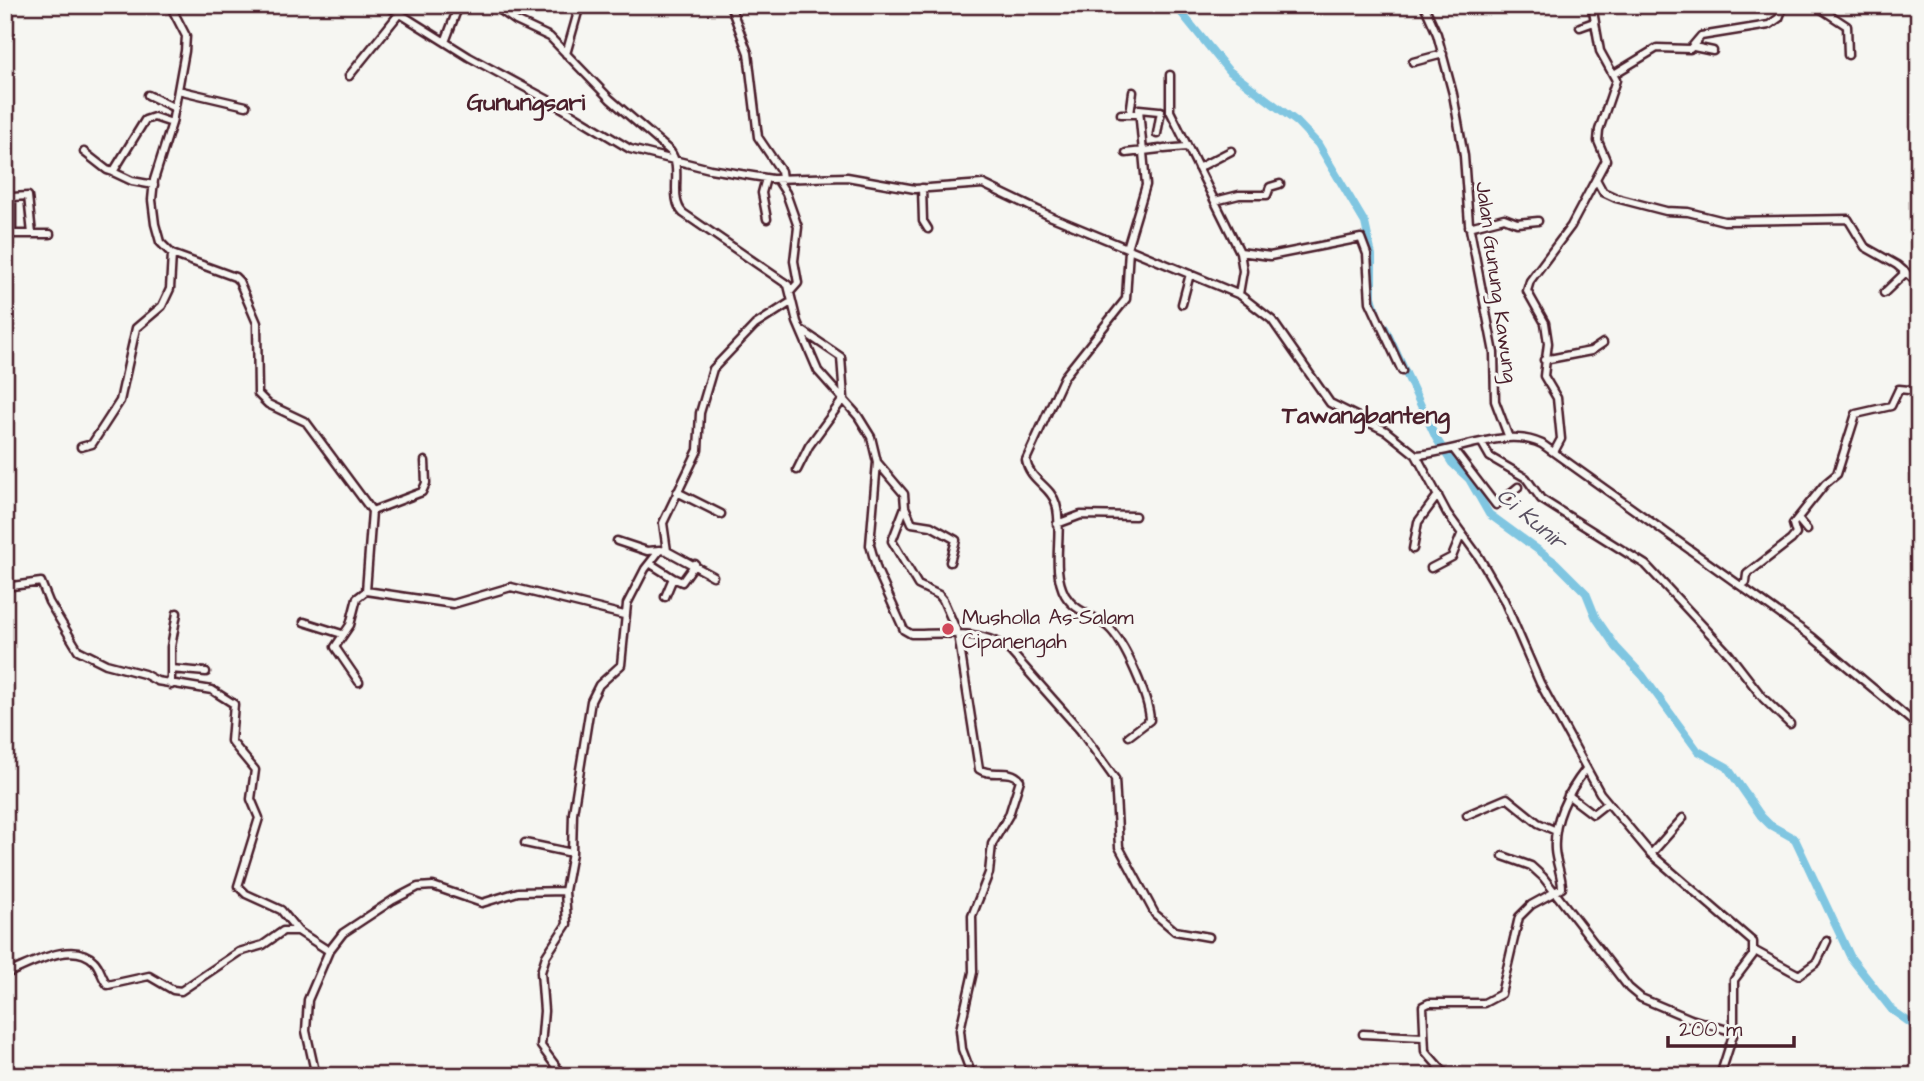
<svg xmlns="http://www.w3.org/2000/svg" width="1924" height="1081" font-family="'Architects Daughter',sans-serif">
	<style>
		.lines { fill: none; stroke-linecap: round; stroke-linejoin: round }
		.river { stroke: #80c6e1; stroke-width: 8 }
		.minor-casing { stroke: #4a1f2b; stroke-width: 11 }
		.minor { stroke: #f6f6f2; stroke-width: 6 }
		.poi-dot { fill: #d1495b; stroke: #f6f6f2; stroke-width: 2.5 }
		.labels { text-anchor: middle; stroke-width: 6; stroke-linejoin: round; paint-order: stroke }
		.street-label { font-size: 21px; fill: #4a1f2b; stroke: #f6f6f2 }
		.poi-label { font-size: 21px; fill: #4a1f2b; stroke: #f6f6f2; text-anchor: start }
		.water-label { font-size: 23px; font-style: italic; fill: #5a5162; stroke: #f6f6f2 }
		.quarter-label { font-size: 24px; font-weight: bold; fill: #4a1f2b; stroke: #f6f6f2 }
	</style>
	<rect width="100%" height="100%" fill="#f6f6f2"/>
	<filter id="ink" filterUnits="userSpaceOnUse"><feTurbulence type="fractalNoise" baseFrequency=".0143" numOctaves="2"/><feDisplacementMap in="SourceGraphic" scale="14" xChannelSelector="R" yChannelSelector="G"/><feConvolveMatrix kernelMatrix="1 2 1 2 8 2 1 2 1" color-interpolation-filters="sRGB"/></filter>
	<g filter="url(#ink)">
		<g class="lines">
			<path class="river" d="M1175,5l53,65 69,52 21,22 47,79 7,32v42l5,17
				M1385,328l51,110 16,25 17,16 20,35 67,49 30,30 10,25 20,29 27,29 55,75 29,16 34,49 9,9 25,14 56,119 41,52 27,19"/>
			<g class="minor-casing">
				<path id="minor" d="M170,5l16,31 -1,15 -13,72 -18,57 -2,20 3,24 5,18 12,12 63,23 4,4 18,42 1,71 10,10 38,18 66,89 -6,80
					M386,5l83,52 83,45 78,47 80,20 62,10 75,-2 68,12 68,-5 69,33 188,78 32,25 58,83 56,28 30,24 31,58 32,44 25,43 36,83 60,110 51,61 102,88v13l-19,25v52l-14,44
					M493,5l23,16 34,16 60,62 60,52c14,18 -2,46 13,62l105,72 9,37 21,49 40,45 13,21 6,25 27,32 1,13 -13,34 26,44 21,10 4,5 15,34 21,135c12,9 31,-2 41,11l-11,35 -17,29 -3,29 -17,43 1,56 -13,58 2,19 10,27
					M730,5l18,48 10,84 23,34 1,8
					M1424,5l13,29 16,60 11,62 5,68 25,129 1,48 14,37
					M1815,5l32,21 1,29
					M1580,27l14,-5
					M445,42l14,-37
					M1694,47l19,4
					M566,54l14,-49
					M1413,62l30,-8
					M1614,74l43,-26 33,1 11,-13 68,-11 10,-7 5,-13
					M1170,75v36l70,141 3,19 -4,23
					M349,76l50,-62
					M178,90l68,16
					M148,95l27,13
					M1121,114h18
					M1130,114l3,-22
					M1157,134l4,-23
					M1164,149l22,-2
					M84,152l23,18 6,2 32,-52 9,-3 18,6
					M1126,153l34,-4
					M1198,168l33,-17
					M113,172l19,9 22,4
					M766,178l-4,15 5,26
					M777,179l9,14 12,34 -4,34 4,22 -8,9
					M1596,179l7,13 13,6 50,13 22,1 36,9 124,-2 17,28 32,18 22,19
					M922,188l1,33 5,8
					M1215,201l24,-6h28l3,-8 10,-3
					M1469,227l35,-9 13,5 21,-2
					M5,234h45
					M12,234v-37l16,-1 4,38
					M1127,248l19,-63 -7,-76 20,2
					M1240,252l30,4 91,-18 6,16 3,48 32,69
					M1884,293l22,-21
					M1182,304l8,-30
					M1544,360l47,-9 12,-8
					M1482,443l8,14 36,21 15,21 105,66 83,89 34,44 27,26
					M81,447l11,-3 28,-43 16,-73 26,-22 8,-17 2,-35
					M1454,450l42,55 22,-18
					M1554,452l7,-13 -4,-41 -13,-22 4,-33 -3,-20 -18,-32 3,-10 41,-55 35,-66 -8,-19 1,-11 17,-50 -16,-29 -8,-46
					M1416,455c40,-2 90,-29 126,-11l270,193 107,90
					M877,462l-7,83 7,25 27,60 7,4c32,0 75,-6 100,18l69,78 35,49 4,68 36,67 20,17 34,6
					M797,470l12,-24 35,-48 -3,-41 -41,-28
					M677,492l44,22
					M905,507l7,16 19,3 25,14 -6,22
					M372,511l50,-19 4,-9 -1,-22
					M1798,519l9,11
					M1057,524l24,-9 54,1
					M617,541l30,10 13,-1
					M1413,549l5,-27 20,-27
					M667,551l46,25
					M651,564l22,14 -8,19
					M1431,568l21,-11 9,-22
					M673,578l9,4 13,-18
					M1742,585l4,-3 1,-8 44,-34 5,-6 -3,-10 32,-40 12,-10 19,-60 35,-8 8,-17 20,2
					M5,587l36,-5 8,20 29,48 28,14 38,10 13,7 55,9 22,14 -3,37 24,29 -4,29 8,19 -21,68 8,8 35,16 17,21 31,20
					M304,622l38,12
					M171,669l35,3
					M359,682l-24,-35 15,-22 7,-27 9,-7 87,13 58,-17 113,28
					M171,685v-38l6,-34
					M1129,736l21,-16c-1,-22 -25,-78 -42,-93 -14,-12 -33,-15 -43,-32 -15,-28 -1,-62 -9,-91 -5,-18 -27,-24 -30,-44l38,-83 62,-78 3,-50
					M1568,795l25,19 14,-11
					M1467,815l40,-17 31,25 18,8
					M525,843l47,10
					M1651,854l32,-36
					M1503,856l28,10 12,11 86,111 12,10 50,21 43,13
					M1755,951l44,24 18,-13 10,-21
					M5,974c23,-8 67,-36 89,-13 7,7 7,17 14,24l41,-9 24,14 8,1 58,-39 24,-7 20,-14h15
					M1363,1034l60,3
					M316,1076l-10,-45 2,-31 21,-49 14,-18 50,-33 25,-13 15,-1 49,17 36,-11 47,-1 7,-38 1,-40 18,-112 8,-16 22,-20 6,-61 18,-35 15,-19 7,1 -4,-28 35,-73 2,-37 13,-44 42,-44 36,-23
					M563,1076l-22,-30 3,-35 -3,-39 5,-16 21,-32 -2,-33
					M1447,1076l-22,-25 -2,-45 6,-3h55l17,-9 18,-77 12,-12 31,-17c0,-13 -6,-25 -7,-38 -2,-31 13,-58 31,-81"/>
			</g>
			<use href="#minor" class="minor"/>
		</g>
	</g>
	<circle class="poi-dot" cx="948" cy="629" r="7"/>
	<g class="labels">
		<g class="street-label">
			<text transform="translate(1497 282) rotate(82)" y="7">Jalan Gunung Kawung</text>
		</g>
		<g class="poi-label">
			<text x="962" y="624">Musholla As-Salam<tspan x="962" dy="24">Cipanengah</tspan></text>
		</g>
		<g class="water-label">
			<text transform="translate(1532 518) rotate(40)" y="8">Ci Kunir</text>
		</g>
		<g class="quarter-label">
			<text x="526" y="110">Gunungsari</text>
			<text x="1366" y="423">Tawangbanteng</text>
		</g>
	</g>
	<rect width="1924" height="1081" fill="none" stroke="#f6f6f2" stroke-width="28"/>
	<rect x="14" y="14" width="1896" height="1053" fill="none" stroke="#4a1f2b" stroke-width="2.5" filter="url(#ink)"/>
	<path d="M1668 1036v10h126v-10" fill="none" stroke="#4a1f2b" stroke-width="3.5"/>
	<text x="1679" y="1036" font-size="21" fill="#4a1f2b" stroke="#f6f6f2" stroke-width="5" paint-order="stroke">200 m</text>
</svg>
